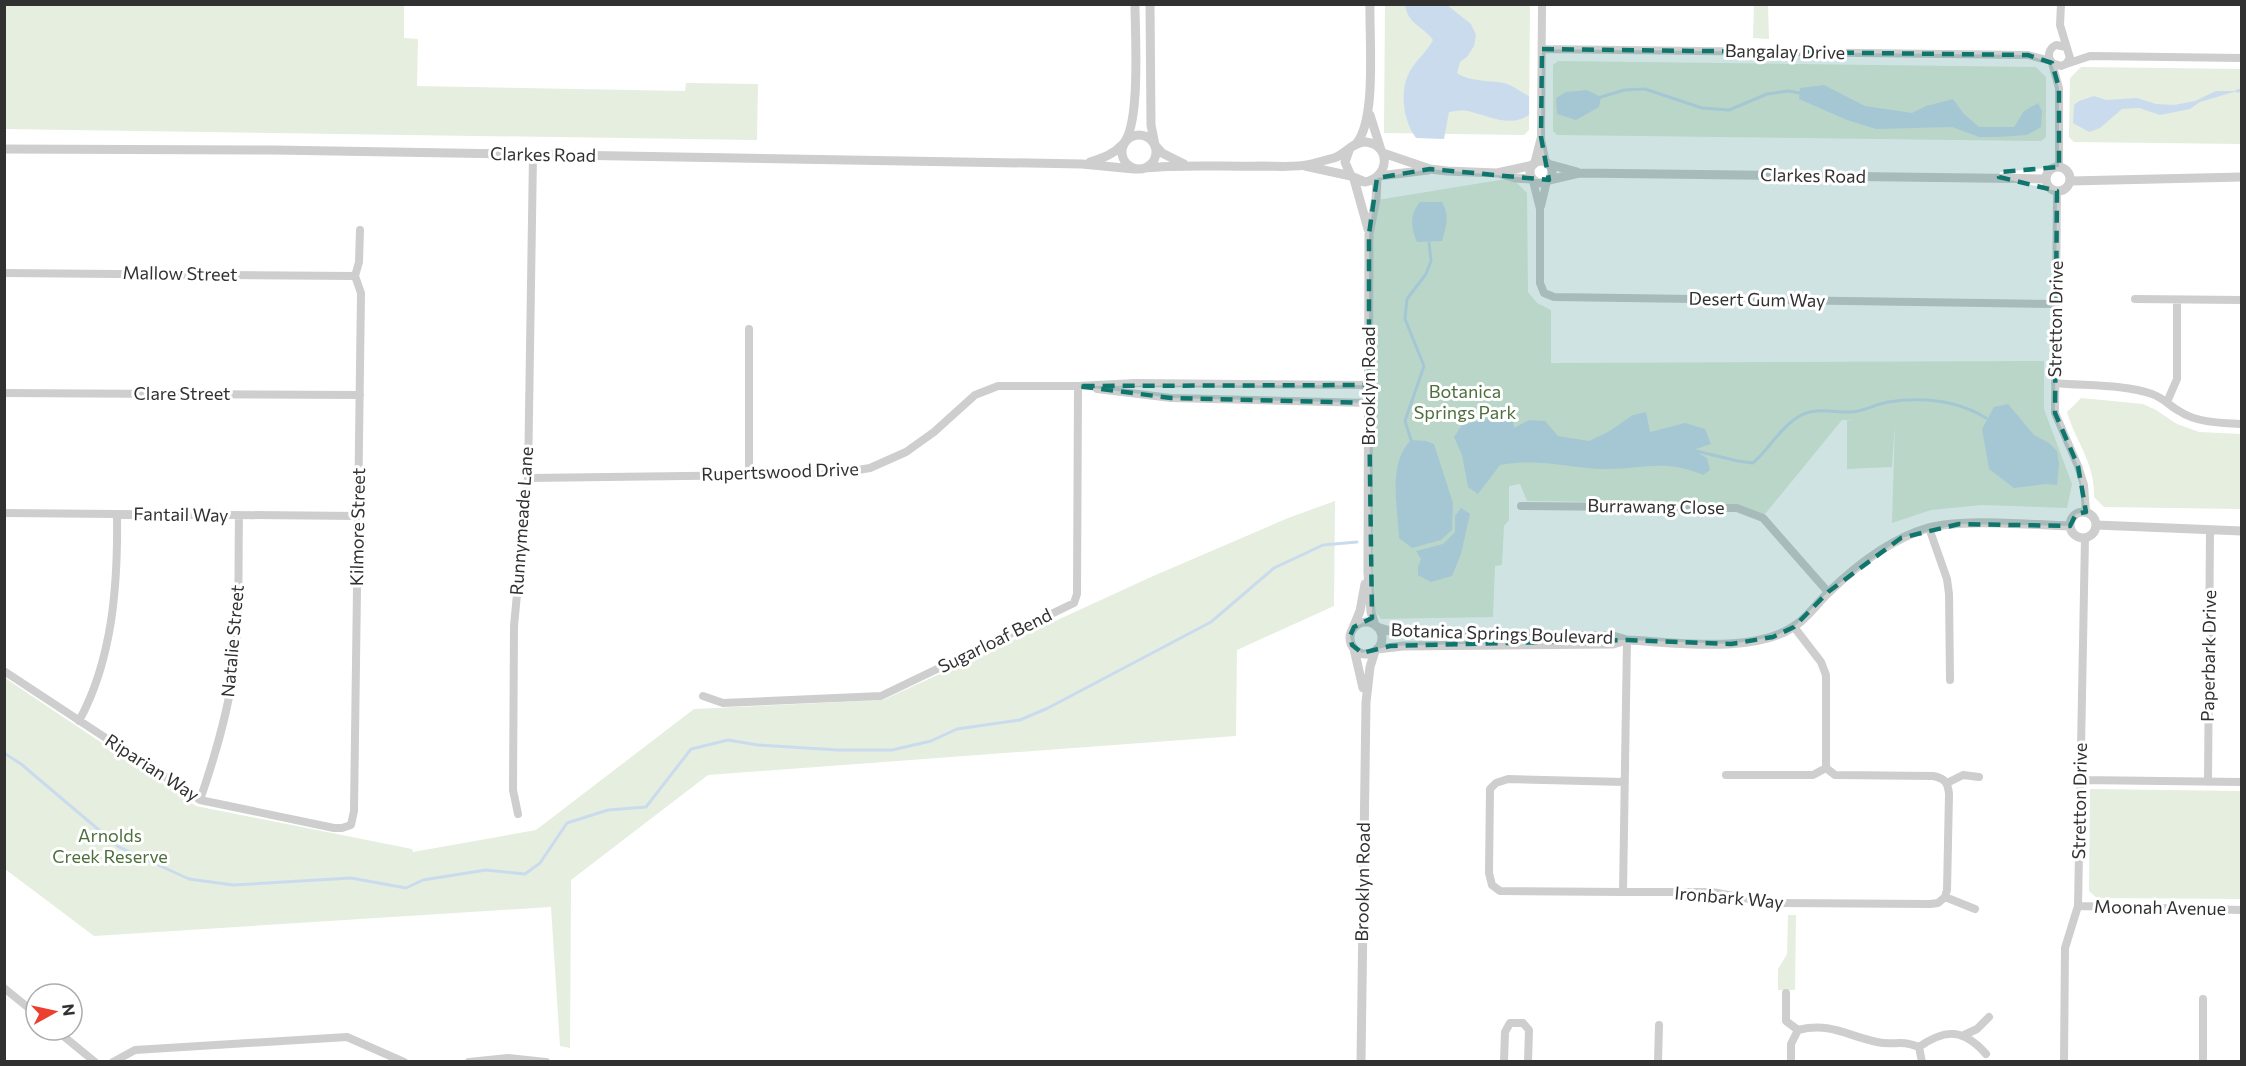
<svg xmlns="http://www.w3.org/2000/svg" width="2246" height="1066" font-family="Commissioner,sans-serif">
	<style>
		.green { fill: #e5eedf }
		.water { fill: #cbdbee }
		.lines { fill: none; stroke-linecap: round; stroke-linejoin: round }
		.stream { stroke: #cbdbee; stroke-width: 3 }
		.minor { stroke: #cecece; stroke-width: 8 }
		.tertiary { stroke: #cecece; stroke-width: 9 }
		.marked { fill: #0f766e; fill-opacity: 0.2; stroke: #0f766e; stroke-width: 4.5; stroke-dasharray: 12 8; stroke-linejoin: round }
		.labels { text-anchor: middle; stroke-width: 6; stroke-linejoin: round; paint-order: stroke }
		.street-label { font-size: 18px; fill: #313131; stroke: #fff }
		.park-label { font-size: 18px; fill: #4c6f3c; stroke: #fff }
	</style>
	<rect width="100%" height="100%" fill="#fff"/>
	<path class="green" d="M5,4l399,1v33l14,1 -1,47 268,5 1,-8 72,1 -1,56 -752,-11z
		M1385,5h145l-1,125 -5,5 -140,-2z
		M1754,5h14l1,34 -16,-1z
		M1558,61l478,6 10,10v60l-5,4 -484,-6 -4,-4v-66z
		M2081,67l160,2v75l-167,-2 -5,-5 1,-59z
		M1512,178l15,15 1,99 9,11 14,7v53l493,-2v48l28,75 -5,24 -85,-3 -51,5 -39,13 3,-101 -3,45 -45,2v-48h7l-12,-1 -81,99 -24,-15 -210,-3 -7,-17 -11,2v34l-5,6 -2,39 -7,1 -2,51 -112,2 -10,-13v-405z
		M2081,398l62,6 13,6 21,14 22,8 42,2v75l-137,-2 -10,-10c1,-35 -18,-54 -27,-85z
		M1335,501l-1,105 -97,44 -1,86 -528,39 -137,105 -1,168 -10,-2 -9,-139 -457,29 -89,-67v-191l191,128 216,43 1,3 123,-22 158,-121 189,-9 268,-123 137,-59z
		M2090,789l151,2v108l-144,-1 -8,-7z
		M1788,915h8l-1,75h-17v-21l9,-15z"/>
	<path class="water" d="M1405,4l42,1 24,19 5,11 -2,11 -7,11 -7,5 -3,11c13,9 31,7 47,10 8,2 17,9 25,13v19c-21,13 -39,1 -61,-4 -6,-1 -13,0 -19,1l-5,27 -28,-1c-13,-18 -17,-47 -6,-67 6,-11 17,-19 23,-31 -10,-14 -26,-16 -28,-36z
		M1824,85l41,21 47,7 14,-7 27,-7 11,15 15,13h35l10,-16 14,-8 4,8 -1,16 -14,8 -29,2h-19l-27,-10 -76,2 -29,-9 -48,-21 1,-11z
		M1587,90l14,7 -2,10 -23,13 -19,-6 -1,-16 10,-6z
		M2216,91h21l-37,11 -10,7 -30,6 -21,-7 -17,1 -22,19 -11,4 -16,-9 1,-18 5,-4 15,-5 12,4 31,-2 19,6 18,1 21,-4z
		M1420,202h22c8,14 4,25 0,39l-25,1c-6,-14 -8,-27 3,-40z
		M2008,404l26,31 15,8 8,8 2,13 -2,21 -11,-1 -32,4 -25,-19 -7,-40 12,-22z
		M1502,407l10,4 2,17 15,-8 16,1 13,15 31,5 19,-9 25,-17 13,-3 4,20 35,-9 20,6 6,15 -18,6 14,8 3,12 -7,5c-39,-17 -62,-5 -101,-6 -34,-2 -69,-11 -102,-4l-22,29 -10,-7 -6,-32 -8,-18 8,-12 28,-7z
		M1411,440l15,1 8,3 19,59 -1,27 -11,10 -29,8 -13,-10c-1,-31 -12,-74 12,-98z
		M1461,508l9,6 -9,40 -9,22 -21,6 -13,-7v-8l3,-8 -5,-8 27,-7 12,-12v-16z"/>
	<g class="lines">
		<path class="stream" d="M2237,91l5,-1
			M1601,97l23,-7 21,-1 57,19 27,2 38,-16 21,-3 12,2
			M1411,440l-6,-19 19,-55 -19,-47 2,-20 19,-25 5,-13 -2,-18
			M1692,450l46,11 15,2c16,-14 27,-35 45,-46 16,-11 37,-4 54,-5 12,-1 24,-8 36,-10 34,-5 69,-2 98,16
			M4,753l17,11 98,83 70,32 44,6 118,-7 55,10 17,-8 63,-10 39,4 15,-11 27,-40 41,-13 38,-3 45,-58 37,-9 30,5 80,5h54l39,-9 26,-12 63,-9 28,-12 163,-86 63,-54 49,-23 34,-3"/>
		<path class="minor" d="M2061,4l-1,21 10,33 -4,6 -5,2 -9,-3c-5,-6 -4,-14 4,-18l10,2
			M1542,49l486,6 23,6
			M2052,63l7,25v79
			M2066,64l24,-8 152,2
			M1541,139l5,24
			M1534,164l7,-27 1,-133
			M1533,181l7,28v74l4,10 10,4 502,7
			M2057,191l-2,222 23,53 6,19 2,27
			M1541,206l6,-25
			M4,273l351,3
			M2135,299l107,1
			M749,329v145
			M2055,383c30,3 69,1 97,11 10,3 18,12 27,17 18,12 42,12 63,13
			M1097,389l74,9 198,5
			M4,393l356,2
			M2167,402l10,-23v-79
			M528,478l305,-4 37,-6 36,-16 28,-20 41,-37 23,-9h80l57,-3 234,2
			M1521,506l216,2 26,10 65,74
			M4,513l354,3
			M1929,528l18,51 2,15 1,86
			M1794,627l27,35 5,13v93l9,7 98,1c11,2 15,6 16,18l-2,96 -2,7
			M1627,640l-4,252h89l59,11 159,1 8,-1 7,-6
			M4,671l196,129 134,28h8l9,-3 3,-14 7,-518 -6,-17 4,-14 1,-32
			M703,696l20,7 158,-7 193,-93 3,-9 1,-208
			M79,721c34,-62 39,-138 38,-207
			M1726,775h87l13,-7
			M2081,780l161,2
			M2208,782l2,-252
			M1947,783l16,-8 16,2
			M200,800c15,-44 28,-87 34,-133 6,-50 4,-101 5,-152
			M518,814l-5,-24 1,-164 14,-148 5,-323
			M1623,892l-123,-1 -8,-6 -3,-12 1,-84 6,-6 12,-4 116,3
			M1945,897l30,12
			M2078,906l164,4
			M4,988l32,26
			M1786,993v28l12,9
			M56,1030l39,32
			M1964,1035l13,-6 12,-12
			M1919,1047c27,-19 45,-18 67,7
			M113,1062l22,-12 212,-13 57,25
			M469,1062l39,-4 38,4
			M1504,1062l1,-30 5,-9h13l6,7 -1,32
			M1658,1062l1,-37
			M1791,1062v-18l7,-14c33,-8 49,6 79,12 17,4 23,-3 42,5l3,15
			M2064,1062l1,-114 13,-42 7,-368
			M2203,1062v-63"/>
		<path class="tertiary" d="M1150,4l1,121 4,20 7,8 22,11
			M1370,115l11,35
			M1122 152a17 17 0 1 1 34 0a17 17 0 1 1-34 0Z
			M1356,144c21,-24 13,-106 14,-140
			M4,149l270,1 808,14 52,5
			M1383,153l47,16 17,2 50,2 36,-8
			M1530 172a11 11 0 1 1 22 0a11 11 0 1 1-22 0Z
			M1090,162c13,-4 24,-8 33,-18 18,-19 12,-111 12,-140
			M1548,164l29,8
			M1305,166l46,10
			M2046 179a12 12 0 1 1 24 0a12 12 0 1 1-24 0Z
			M1145,168c39,-4 78,-1 116,-2 17,0 34,2 50,-2 8,-2 15,-4 23,-6 11,-4 20,-17 32,-16 25,3 24,35 -1,40l-14,-6 -6,-14 5,-14
			M1498,173l17,5 16,1
			M1379,176l49,-6
			M1354,179l14,50
			M1549,180l30,-7 467,6
			M2070,181l172,-4
			M2070 525a13 13 0 1 1 26 0a13 13 0 1 1-26 0Z
			M2096,525l146,6
			M1350 638a16 16 0 1 1 32 0a16 16 0 1 1-32 0Z
			M1375,625l-4,-13 -3,-39 1,-339 7,-35 1,-21
			M1377,627l13,4 18,2 205,3 14,4c46,2 126,14 166,-13 14,-8 24,-24 36,-35 28,-27 61,-53 99,-64 38,-10 101,-3 142,-2
			M1353,628l7,-17 5,-27
			M1354,649l9,39
			M1377,649l26,-3 210,-2 14,-4
			M1361,1062l5,-360 4,-35 5,-16"/>
	</g>
	<path class="marked" d="M1542,49l486,6 24,8 7,25v79l-59,5 -1,5 58,14 -2,222 23,53 8,46 -10,2 -6,12 -111,-2 -58,14 -73,54 -34,35 -21,10 -42,7 -104,-4 -237,6 -28,7 -10,-8 -2,-9 4,-9 18,-9 -3,-215 -198,-5 -93,-12 291,-1v-151l8,-56 53,-9 119,11 -8,-43z"/>
	<g class="labels">
		<g class="street-label">
			<text transform="translate(1785 52) rotate(1)" y="6">Bangalay Drive</text>
			<text transform="translate(543 155) rotate(1)" y="6">Clarkes Road</text>
			<text transform="translate(1813 176) rotate(1)" y="6">Clarkes Road</text>
			<text transform="translate(180 274) rotate(1)" y="6">Mallow Street</text>
			<text transform="translate(1757 300) rotate(1)" y="6">Desert Gum Way</text>
			<text transform="translate(2056 319) rotate(-89)" y="6">Stretton Drive</text>
			<text transform="translate(1369 386) rotate(-90)" y="6">Brooklyn Road</text>
			<text x="182" y="400">Clare Street</text>
			<text transform="translate(780 472) rotate(-2)" y="6">Rupertswood Drive</text>
			<text transform="translate(1656 507) rotate(1)" y="6">Burrawang Close</text>
			<text transform="translate(181 515) rotate(1)" y="6">Fantail Way</text>
			<text transform="translate(522 521) rotate(-86)" y="6">Runnymeade Lane</text>
			<text transform="translate(358 527) rotate(-89)" y="6">Kilmore Street</text>
			<text transform="translate(1502 634) rotate(2)" y="6">Botanica Springs Boulevard</text>
			<text transform="translate(233 641) rotate(-85)" y="6">Natalie Street</text>
			<text transform="translate(995 641) rotate(-26)" y="6">Sugarloaf Bend</text>
			<text transform="translate(2209 656) rotate(-89)" y="6">Paperbark Drive</text>
			<text transform="translate(152 768) rotate(33)" y="6">Riparian Way</text>
			<text transform="translate(2080 801) rotate(-89)" y="6">Stretton Drive</text>
			<text transform="translate(1363 882) rotate(-89)" y="6">Brooklyn Road</text>
			<text transform="translate(1729 898) rotate(5)" y="6">Ironbark Way</text>
			<text transform="translate(2160 908) rotate(1)" y="6">Moonah Avenue</text>
		</g>
		<g class="park-label">
			<text x="1465" y="398">Botanica<tspan x="1465" dy="21">Springs Park</tspan></text>
			<text x="110" y="842">Arnolds<tspan x="110" dy="21">Creek Reserve</tspan></text>
		</g>
	</g>
	<rect width="2246" height="1066" fill="none" stroke="#313131" stroke-width="12"/>
	<g transform="translate(54 1012) rotate(82)"><circle r="28" fill="#ffffff" stroke="#adadad" stroke-width="1.5"/>
	<path d="M0-4.5L10 22L0 15L-10 22Z" fill="#eb3f30"/>
	<text y="-9" font-size="16" font-weight="bold" text-anchor="middle" fill="#313131">N</text>
	</g>
</svg>
